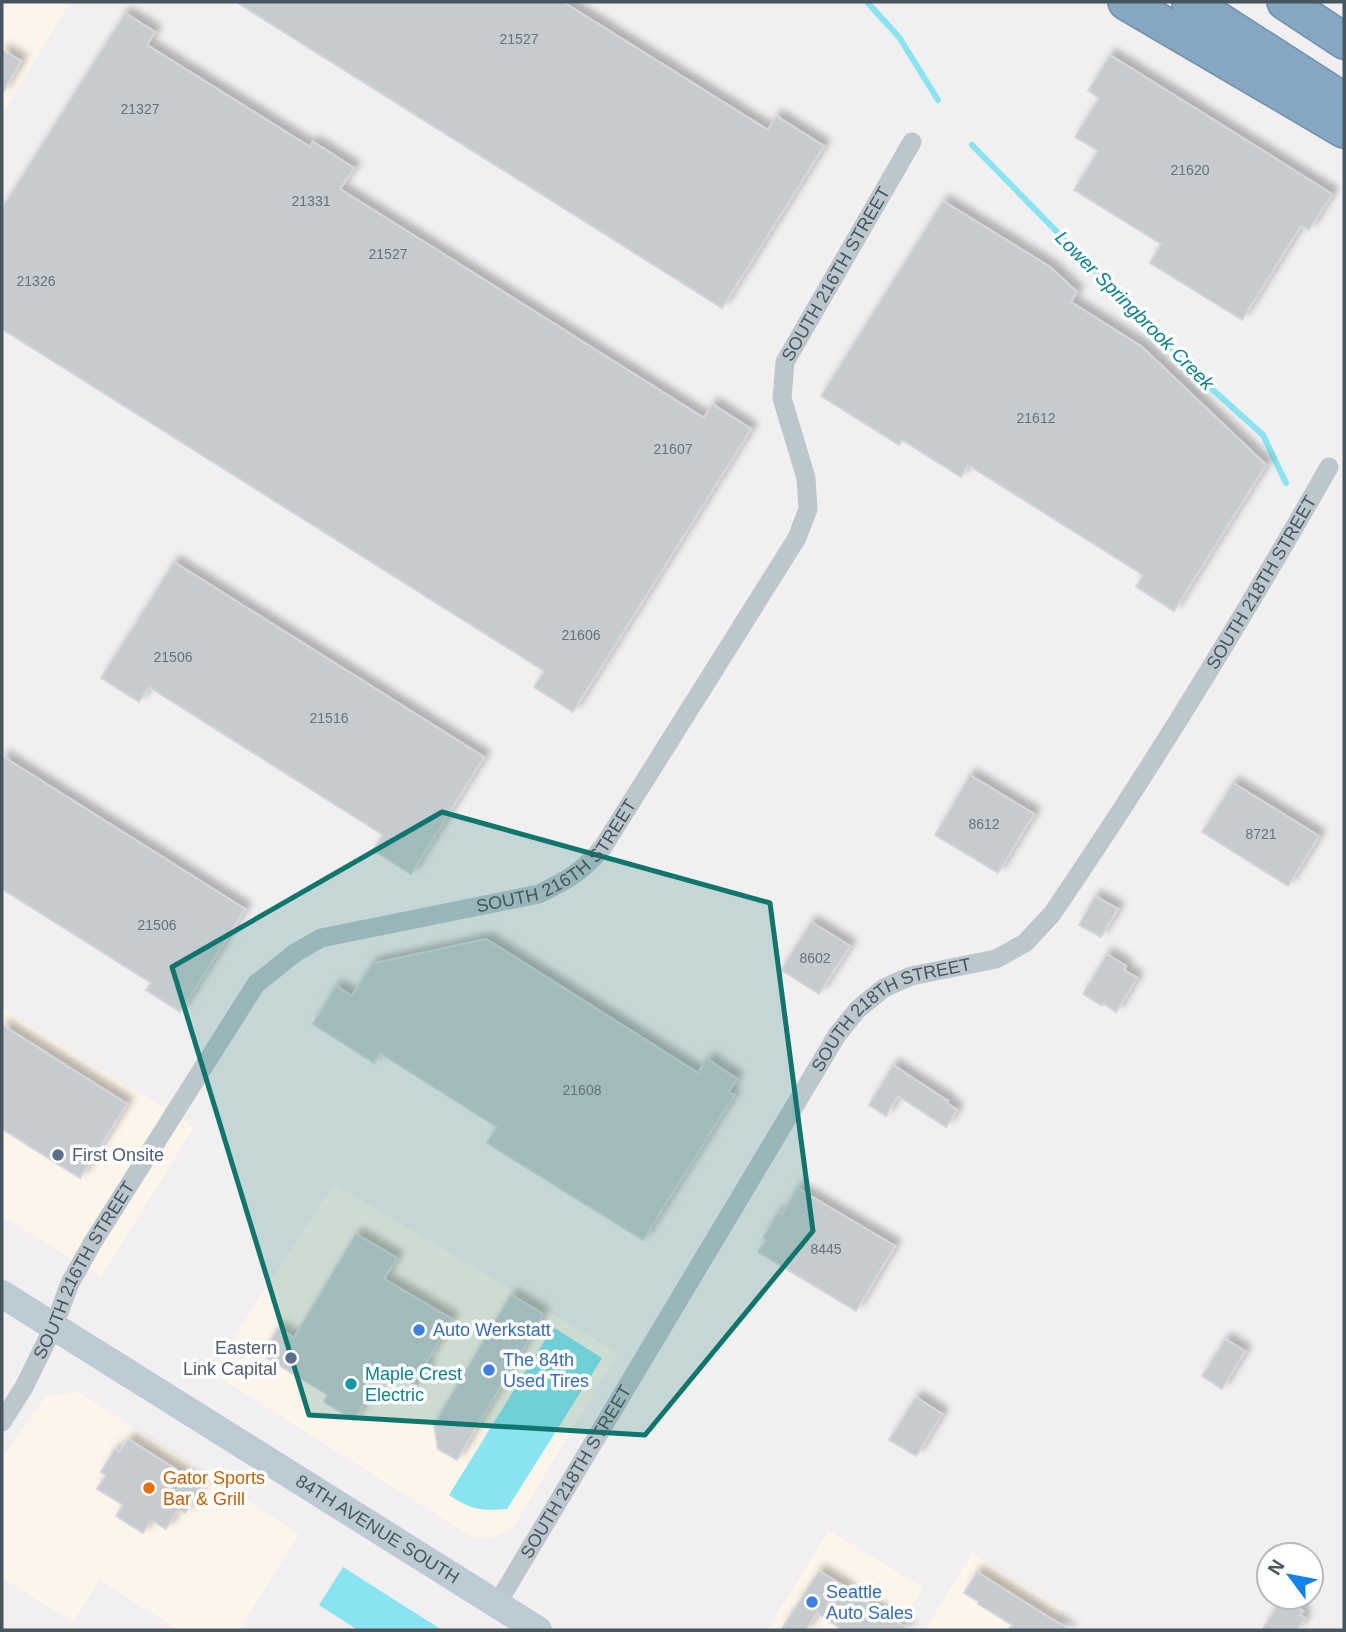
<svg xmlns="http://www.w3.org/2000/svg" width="1346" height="1632" font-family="Helvetica,sans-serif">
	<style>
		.commercial { fill: #fdf5e9 }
		.water { fill: #87e4f0 }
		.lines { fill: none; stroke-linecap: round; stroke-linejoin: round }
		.stream { stroke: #87e4f0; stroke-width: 6 }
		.building { fill: #c6cbcf; stroke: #d3d6db; stroke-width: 2; filter: url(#shadow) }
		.highway-casing { stroke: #7092ac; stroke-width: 38 }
		.street { stroke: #bbc6cd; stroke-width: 19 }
		.secondary { stroke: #bccad4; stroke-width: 28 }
		.highway { stroke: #85a7c1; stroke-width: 35 }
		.marked { fill: #0f766e; fill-opacity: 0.2; stroke: #0f766e; stroke-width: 5; stroke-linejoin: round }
		.service-dot { fill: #5c6f8a; stroke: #fff; stroke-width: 2.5 }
		.shop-dot { fill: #3f7fe0; stroke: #fff; stroke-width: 2.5 }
		.culture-dot { fill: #0f9aa8; stroke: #fff; stroke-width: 2.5 }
		.food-dot { fill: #e8710a; stroke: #fff; stroke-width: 2.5 }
		.labels { text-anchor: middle; stroke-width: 7; stroke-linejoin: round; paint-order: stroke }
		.number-label { font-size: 14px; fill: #67727a }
		.street-label { font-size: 18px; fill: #47555e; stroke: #fff }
		.service-label { font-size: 18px; fill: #4e5e75; stroke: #fff; text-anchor: start }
		.shop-label { font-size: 18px; fill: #366cbe; stroke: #fff; text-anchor: start }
		.culture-label { font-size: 18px; fill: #0d838f; stroke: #fff; text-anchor: start }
		.food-label { font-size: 18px; fill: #c56008; stroke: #fff; text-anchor: start }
		.water-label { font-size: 19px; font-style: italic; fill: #078192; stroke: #fff }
	</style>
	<defs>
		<filter id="shadow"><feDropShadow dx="6" dy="-6" stdDeviation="3.5" flood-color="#0004"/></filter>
	</defs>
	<rect width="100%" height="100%" fill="#f2eff0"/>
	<path class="commercial" d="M2,2h68l-68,113z
		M2,1008l192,119 -93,150 -99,-61z
		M334,1184l284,169 -105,175 -19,9 -19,2 -264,-167z
		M79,1392l220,142 -60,96h-60l-80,-50 -26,42 -71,-44v-119l43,-62z
		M829,1530l94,58 -26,42h-130z
		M972,1553l92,56 -13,21h-126z"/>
	<path class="water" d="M553,1327l49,31 -95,151c-27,2 -35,1 -58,-14z
		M343,1567l99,63h-84l-39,-25z"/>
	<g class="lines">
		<path class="stream" d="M867,2l32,35 39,63
			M972,145l230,235 61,55 23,48"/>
	</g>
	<path class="building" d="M236,2h327l205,128 8,-14 48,30 -102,162z
		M125,13l30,19 -8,13 163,102 3,-5 41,26 -14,21 364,229 8,-14 39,25 -178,283 -39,-25 10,-16 -542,-342v-121z
		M2,50l19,11 -19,33z
		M1110,55l222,139 -23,36 -8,-4 -59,94 -92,-57 11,-19 -87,-54 24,-39 -23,-14 24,-39 -11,-7z
		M943,201l107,66 27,25 -6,10 71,45 124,118 -92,146 -38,-24 7,-12 -175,-110 -7,12 -59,-37 -3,5 -78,-49z
		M174,562l310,195 -73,117 -38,-24 10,-15 -234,-148 -10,15 -38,-24z
		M2,756l243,153 -65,103 -34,-22 5,-7 -149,-94z
		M970,775l64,39 -36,59 -63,-38z
		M1233,783l86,53 -31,50 -86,-54z
		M1095,896l23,13 -17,28 -22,-12z
		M811,922l39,24 -31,48 -38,-24z
		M486,939l212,134 9,-14 30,20 -9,13 6,3 -91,145 -156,-97 10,-16 -117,-74 -6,10 -61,-39 23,-38 16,10 20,-32z
		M1107,954l19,12 -2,4 13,8 -21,34 -12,-8 -2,2 -19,-12z
		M2,1025l125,79 -47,74 -78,-49z
		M893,1065l55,36 -1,2 10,7 -11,17 -48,-31 -12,20 -17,-11z
		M797,1188l98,58 -39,65 -98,-59 8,-12 -3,-2 15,-26 4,2z
		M356,1234l41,24 -13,21 68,40 -28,47 4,2 -11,18 -11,-6 -2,3 -21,-12 -29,49 -30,-18 4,-7 -66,-40 16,-27 16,10z
		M511,1295l32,19 -86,146 -19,-11 -4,-24z
		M1225,1339l20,12 -23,38 -20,-13z
		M916,1397l26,17 -26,42 -27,-16z
		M128,1439l74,47 -17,27 -5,-3 -2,2 -1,-1 -11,18 -15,-9 -8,13 -27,-17 7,-11 -26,-16 9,-14 -5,-3 14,-23 4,3z
		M819,1571l26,16 -1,1 65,42h-66l-26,-17 -11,17h-25z
		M977,1572l73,46 20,12h-62l4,-5 -34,-21 1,-2 -15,-9z
		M1282,1598l21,13 -3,4 5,3 -8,12h-35z"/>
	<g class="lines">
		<g class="highway-casing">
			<path id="highway" d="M1126,2l218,128
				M1190,2l154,99
				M1285,2l59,39"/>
		</g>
		<g class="street">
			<path id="s1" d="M2,1422l22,-35 30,-61 16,-43 23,-41 163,-258 39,-31 26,-15 218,-44c30,-15 42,-21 64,-47l194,-309 11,-29 -2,-31 -24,-80 3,-36 127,-220"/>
			<path id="s2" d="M497,1604l340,-569 21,-26 26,-21 27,-12 85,-17 29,-16 27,-29c99,-145 190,-294 277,-447"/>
		</g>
		<path class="secondary" id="s3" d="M2,1294l536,336"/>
		<use href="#highway" class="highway"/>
	</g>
	<path class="marked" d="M442,812l328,91 43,328 -168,204 -336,-20 -137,-448z"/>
	<g class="service-dot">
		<circle cx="58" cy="1155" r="7"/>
		<circle cx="291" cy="1358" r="7"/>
	</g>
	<g class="shop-dot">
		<circle cx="419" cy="1330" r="7"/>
		<circle cx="489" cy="1370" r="7"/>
		<circle cx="812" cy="1602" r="7"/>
	</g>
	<circle class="culture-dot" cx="351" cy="1384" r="7"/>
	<circle class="food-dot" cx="149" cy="1488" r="7"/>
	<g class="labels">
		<g class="number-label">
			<text x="519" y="44">21527</text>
			<text x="140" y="114">21327</text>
			<text x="1190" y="175">21620</text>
			<text x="311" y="206">21331</text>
			<text x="388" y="259">21527</text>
			<text x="36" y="286">21326</text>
			<text x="1036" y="423">21612</text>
			<text x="673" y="454">21607</text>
			<text x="581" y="640">21606</text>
			<text x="173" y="662">21506</text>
			<text x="329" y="723">21516</text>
			<text x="984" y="829">8612</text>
			<text x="1261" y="839">8721</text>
			<text x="157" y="930">21506</text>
			<text x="815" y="963">8602</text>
			<text x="582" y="1095">21608</text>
			<text x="826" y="1254">8445</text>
		</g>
		<g class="street-label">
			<text dy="6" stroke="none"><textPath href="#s1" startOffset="1538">SOUTH 216TH STREET</textPath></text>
			<text dy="6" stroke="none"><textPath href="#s2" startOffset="1311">SOUTH 218TH STREET</textPath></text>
			<text dy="6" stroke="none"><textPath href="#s1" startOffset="845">SOUTH 216TH STREET</textPath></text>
			<text dy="6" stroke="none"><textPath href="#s2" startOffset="721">SOUTH 218TH STREET</textPath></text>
			<text dy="6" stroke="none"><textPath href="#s1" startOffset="173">SOUTH 216TH STREET</textPath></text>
			<text dy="6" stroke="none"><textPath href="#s2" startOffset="154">SOUTH 218TH STREET</textPath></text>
			<text dy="6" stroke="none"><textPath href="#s3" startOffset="443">84TH AVENUE SOUTH</textPath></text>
		</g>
		<g class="service-label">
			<text x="72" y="1161">First Onsite</text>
			<text x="277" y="1354" text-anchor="end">Eastern<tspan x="277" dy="21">Link Capital</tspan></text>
		</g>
		<g class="shop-label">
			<text x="433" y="1336">Auto Werkstatt</text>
			<text x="503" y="1366">The 84th<tspan x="503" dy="21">Used Tires</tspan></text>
			<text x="826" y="1598">Seattle<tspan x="826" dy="21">Auto Sales</tspan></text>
		</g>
		<g class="culture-label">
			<text x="365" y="1380">Maple Crest<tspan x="365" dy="21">Electric</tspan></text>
		</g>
		<g class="food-label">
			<text x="163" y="1484">Gator Sports<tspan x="163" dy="21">Bar &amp; Grill</tspan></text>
		</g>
		<g class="water-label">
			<text transform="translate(1135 310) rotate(45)" y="7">Lower Springbrook Creek</text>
		</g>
	</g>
	<rect width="1346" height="1632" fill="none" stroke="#47555e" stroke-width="7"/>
	<g transform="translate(1290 1576) rotate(302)"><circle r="33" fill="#ffffff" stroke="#b5bbbf" stroke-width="2"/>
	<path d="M0-5L12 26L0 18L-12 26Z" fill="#1083eb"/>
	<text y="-10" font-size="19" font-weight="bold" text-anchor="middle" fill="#47555e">N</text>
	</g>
</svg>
